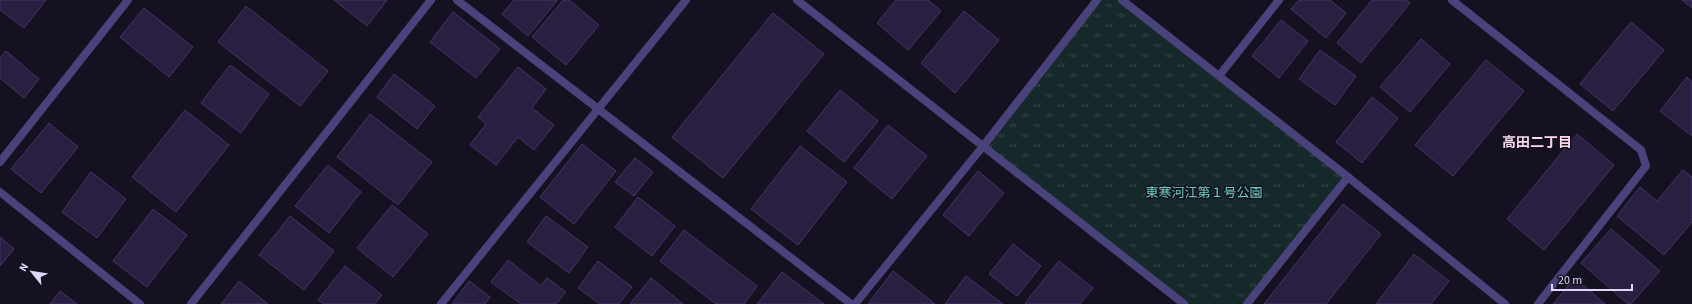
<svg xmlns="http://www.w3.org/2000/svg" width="1692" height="304" font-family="'Source Sans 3','Noto Sans JP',sans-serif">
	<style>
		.grass { fill: url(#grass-tufts) }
		.building { fill: #291f40; stroke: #443568 }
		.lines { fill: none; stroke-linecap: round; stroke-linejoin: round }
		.service { stroke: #4a427a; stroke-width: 8 }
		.minor { stroke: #4a427a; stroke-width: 8 }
		.labels { text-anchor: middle; stroke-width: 3; stroke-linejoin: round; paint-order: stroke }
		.park-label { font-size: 13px; fill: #6dcfc1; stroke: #151121 }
		.neighbourhood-label { font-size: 14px; font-weight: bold; fill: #fad8ea; stroke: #151121 }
	</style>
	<defs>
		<pattern id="grass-tufts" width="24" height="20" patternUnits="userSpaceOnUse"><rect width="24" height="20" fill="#15292a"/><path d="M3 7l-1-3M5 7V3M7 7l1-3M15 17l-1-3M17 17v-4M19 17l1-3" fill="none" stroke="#37474a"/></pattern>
	</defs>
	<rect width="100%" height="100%" fill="#151121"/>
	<path class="grass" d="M1097,0h25l226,177 -101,127h-63l-200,-159z"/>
	<path class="building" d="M0,0h46l-22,28 -24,-18z
		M334,0h53l-20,26z
		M514,0h42l1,1 -29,35 -26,-22z
		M563,0h6l30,25 -33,40 -34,-28z
		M896,0h32l13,11 -33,39 -31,-27z
		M1299,0h31l16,13 -20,25 -35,-29z
		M1372,0h34l4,3 -49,60 -24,-20z
		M1682,0h10v8z
		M246,6l82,65 -28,35 -82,-64z
		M144,8l49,39 -24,30 -49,-40z
		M964,11l35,29 -44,53 -34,-30z
		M453,12l47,37 -24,29 -46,-36z
		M773,13l51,41 -101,124 -51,-41z
		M1281,20l27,21 -29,37 -27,-22z
		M1631,22l33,28 -51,61 -33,-27z
		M1421,39l29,25 -40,48 -30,-25z
		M1320,50l36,26 -21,29 -36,-26z
		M6,51l33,28 -15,19 -24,-20v-20z
		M1486,60l38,31 -71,85 -38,-31z
		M230,65l39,29 -28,39 -40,-30z
		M518,67l28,22 -14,19 22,17 -20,25 -16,-13 -22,28 -26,-20 16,-21 -8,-7z
		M394,74l41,32 -18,23 -40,-32z
		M1687,77l5,5v54l-32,-25z
		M840,90l38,31 -34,41 -37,-31z
		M1372,97l26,21 -36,45 -26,-21z
		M185,110l44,35 -53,67 -44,-35z
		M370,114l62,48 -34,43 -61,-48z
		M49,123l29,24 -37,46 -30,-24z
		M888,125l39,31 -35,43 -38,-31z
		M1577,134l37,31 -70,85 -37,-31z
		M582,144l34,27 -42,53 -34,-27z
		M800,146l47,36 -49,63 -47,-36z
		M635,158l18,14 -19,24 -19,-14z
		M328,165l33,27 -32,41 -34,-27z
		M1683,170l9,7v45l-28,33 -47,-39 23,-29 17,14z
		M978,171l26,22 -35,43 -26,-21z
		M91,172l35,27 -29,39 -35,-26z
		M638,197l37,29 -23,30 -37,-29z
		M1343,204l38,30 -55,70h-62z
		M392,205l36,29 -35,43 -36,-29z
		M153,209l34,26 -40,52 -34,-26z
		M290,216l44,35 -30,39 -45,-35z
		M546,216l42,31 -19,26 -42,-31z
		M1611,229l49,42 -29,33h-3l-47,-41z
		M684,230l73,56 -13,18h-28l-56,-43z
		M0,237l14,12 -14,17z
		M1013,244l28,22 -24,30 -28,-22z
		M1414,254l35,27 -18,23h-55z
		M508,260l33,26 6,-8 19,14 -10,12h-35l-30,-22z
		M598,261l34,26 -13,17h-19l-22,-16z
		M1059,261l34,27 -13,16h-54l-1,-1z
		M345,266l37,29 -7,9h-51l-6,-4z
		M893,271l42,33h-67z
		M782,272l42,32h-67z
		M966,276l37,28h-58z
		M651,278l32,26h-53z
		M1575,278l30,26h-52z
		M239,281l29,23h-47z
		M469,281l21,16 -5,7h-33z
		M60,291l17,13h-27z"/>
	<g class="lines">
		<path class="service" d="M457,0l394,304
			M797,0l387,304
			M1122,0l226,177 157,127
			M1452,0l189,150 5,16 -108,138
			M1219,76l60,-76
			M0,162l128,-162
			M0,192l140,112
			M441,304l245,-304
			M855,304l129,-159 113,-145
			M1247,304l101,-127"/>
		<path class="minor" d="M191,304l240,-304"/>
	</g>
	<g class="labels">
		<g class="park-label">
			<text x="1204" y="197">東寒河江第１号公園</text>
		</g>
		<g class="neighbourhood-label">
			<text x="1537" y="147">高田二丁目</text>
		</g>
	</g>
	<g transform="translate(32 272) rotate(300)" stroke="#151121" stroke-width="3" paint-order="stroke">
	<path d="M0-3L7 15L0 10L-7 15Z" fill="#ded7f9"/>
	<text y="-6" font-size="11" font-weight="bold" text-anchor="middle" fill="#ded7f9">N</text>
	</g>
	<path d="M1552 284v6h80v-6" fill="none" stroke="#ded7f9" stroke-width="2"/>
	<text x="1558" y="284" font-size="12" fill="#ded7f9" stroke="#151121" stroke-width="3" paint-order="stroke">20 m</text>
</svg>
